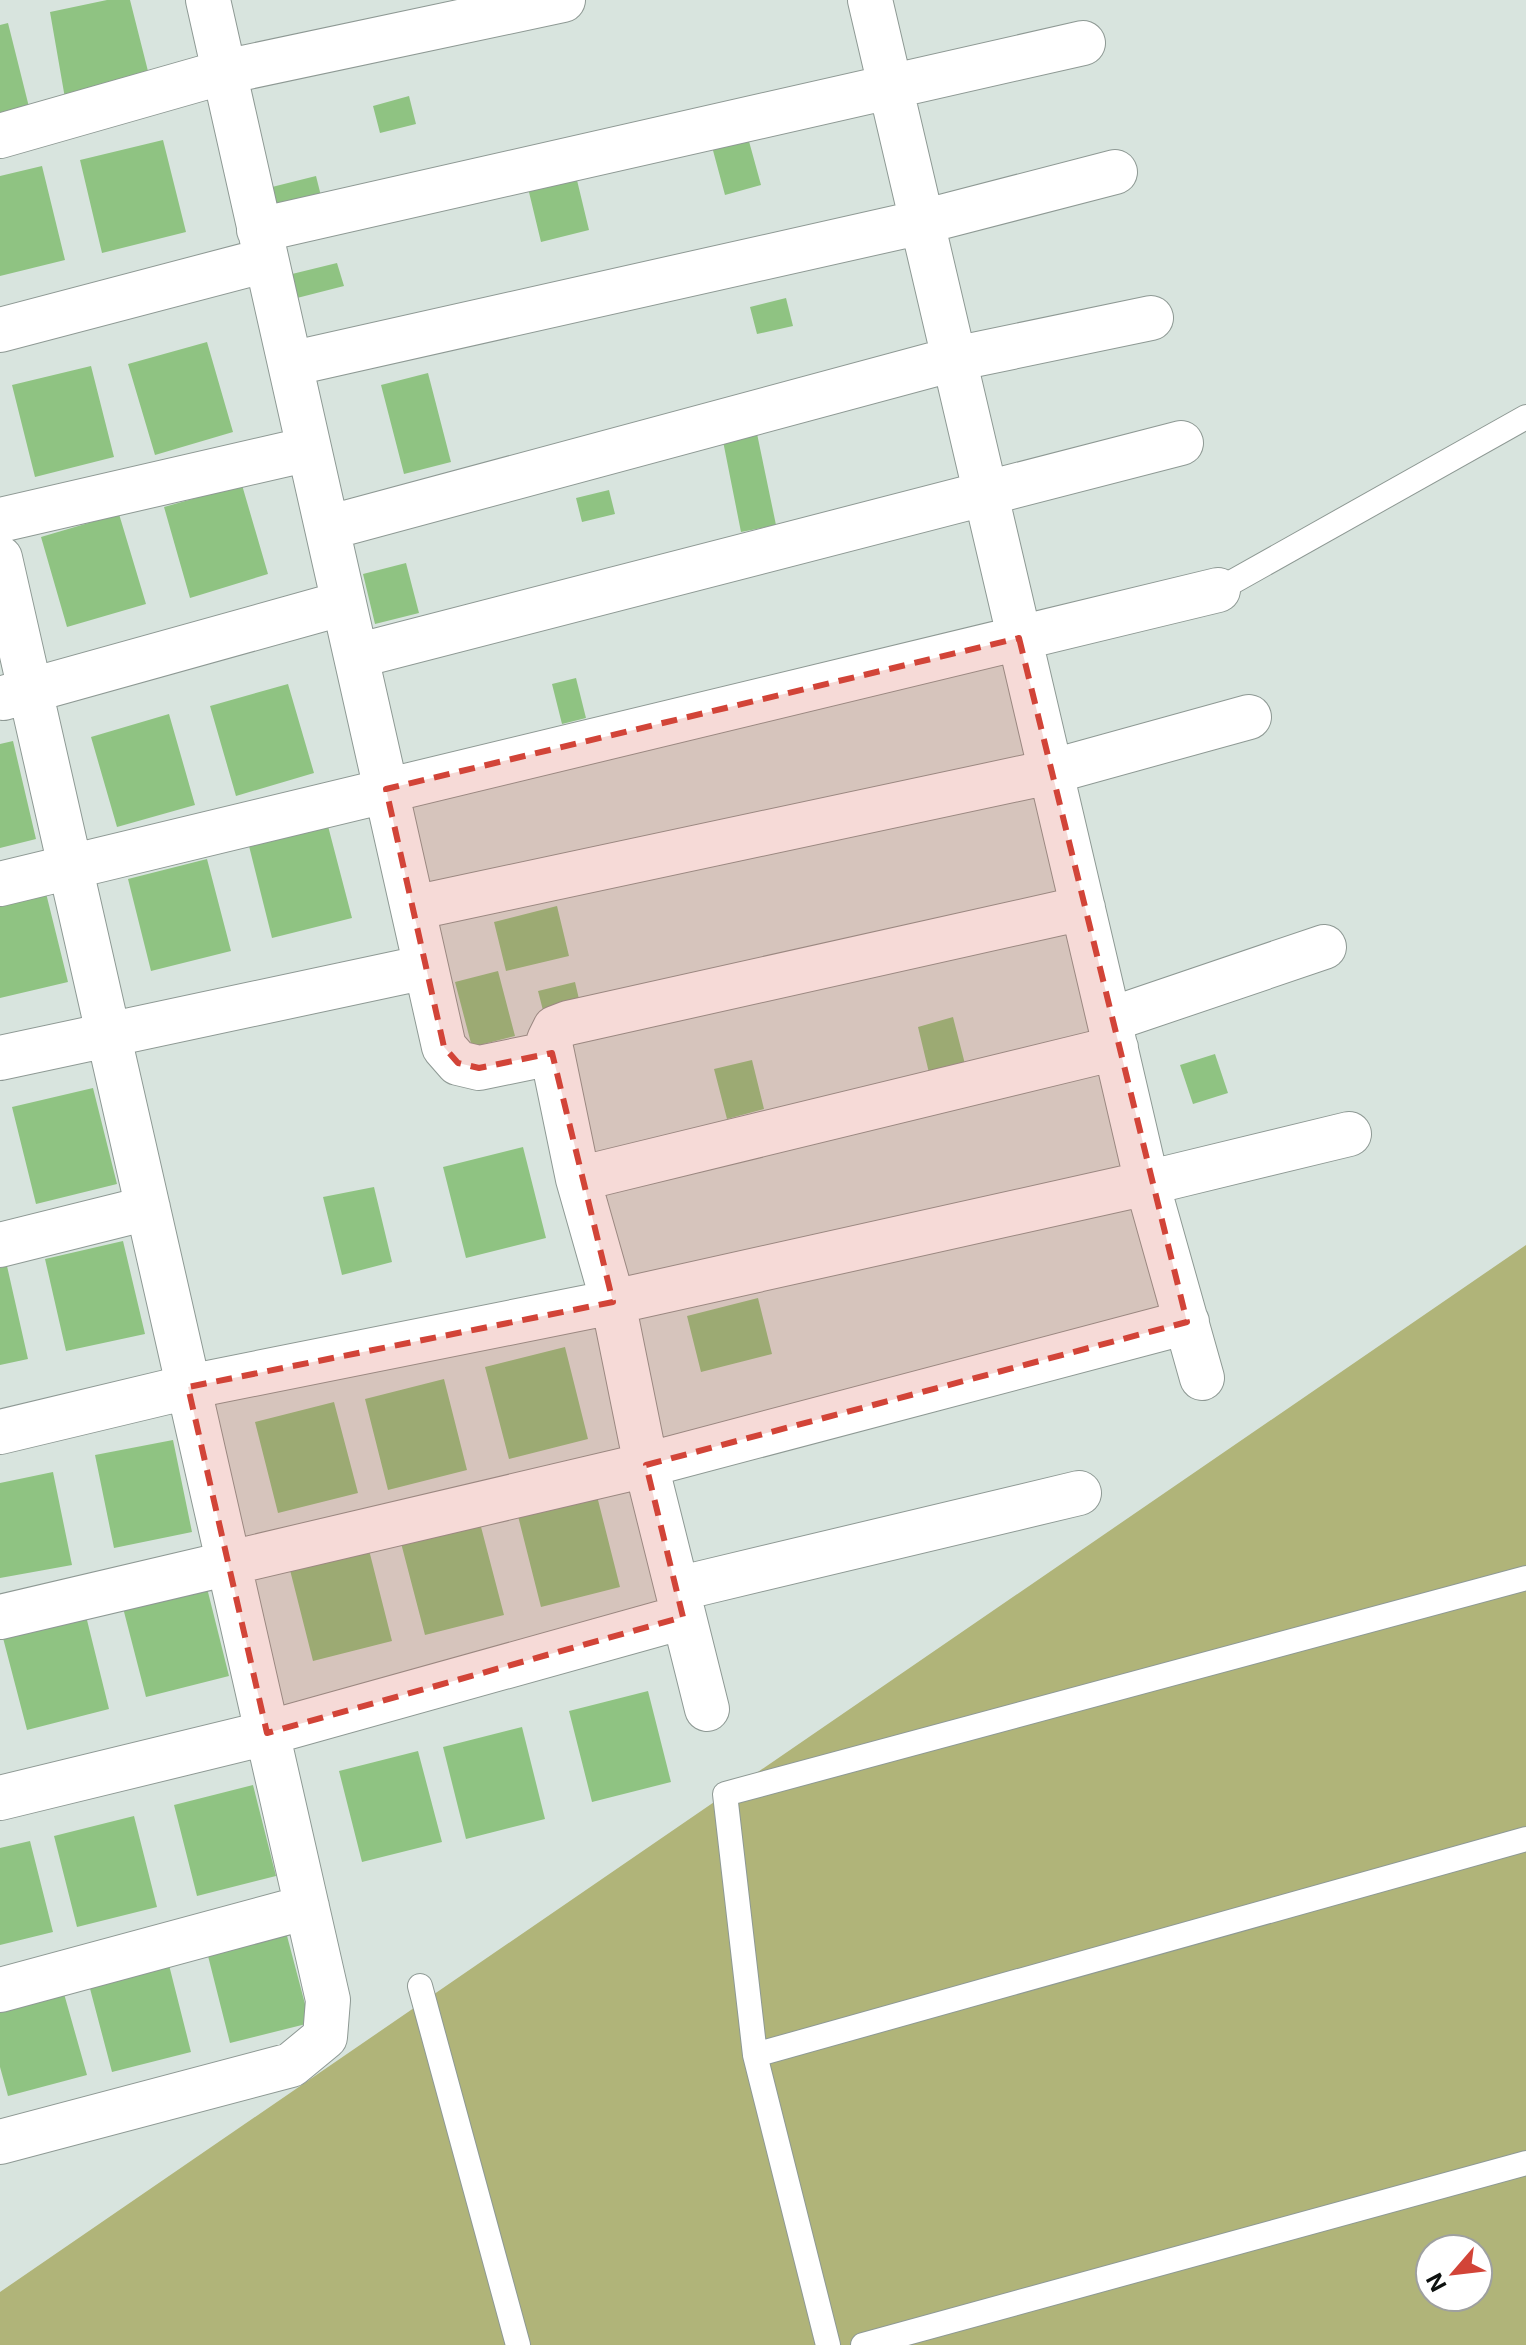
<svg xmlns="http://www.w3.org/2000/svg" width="1526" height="2345" font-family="Inter,sans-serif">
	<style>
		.green { fill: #b0b479; fill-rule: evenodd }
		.building { fill: #8fc382 }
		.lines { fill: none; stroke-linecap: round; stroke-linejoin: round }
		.lane-casing { stroke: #8e9994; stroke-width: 26 }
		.street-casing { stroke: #8e9994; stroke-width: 46 }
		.lane { stroke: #fff; stroke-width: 24 }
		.street { stroke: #fff; stroke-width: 44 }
		.marked { fill: #d24438; fill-opacity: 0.2; stroke: #d24438; stroke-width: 6; stroke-dasharray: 16 10; stroke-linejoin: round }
	</style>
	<rect width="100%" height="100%" fill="#d8e4de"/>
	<path class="green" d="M1526,1245v1100h-1526v-53zM1430,2249h48v48h-48z"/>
	<path class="building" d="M107,0h23l21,83 -85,21 -16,-92z
		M8,23l23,92 -31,7v-97z
		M409,96l7,28 -36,9 -7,-27z
		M747,134l14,51 -36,10 -14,-52z
		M163,140l23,92 -84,21 -22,-93z
		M42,166l23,94 -65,16v-100z
		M316,176l7,28 -49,12 -6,-28z
		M576,176l13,54 -48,12 -13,-54z
		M337,263l7,23 -47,12 -5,-24z
		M786,298l7,28 -36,8 -7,-27z
		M207,342l26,90 -78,23 -27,-91z
		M91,366l23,91 -79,20 -23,-92z
		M428,373l23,89 -47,12 -23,-89z
		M755,424l21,101 -35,7 -20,-101z
		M242,485l26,89 -78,24 -26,-91z
		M609,490l6,24 -33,8 -6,-24z
		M119,514l27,90 -79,23 -26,-90z
		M406,563l13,50 -44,11 -12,-50z
		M576,678l10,40 -24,6 -10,-40z
		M288,684l26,89 -78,23 -26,-90z
		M169,714l26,91 -78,22 -26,-90z
		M13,741l23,98 -36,9v-104z
		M328,826l24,92 -80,20 -23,-92z
		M207,859l24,92 -80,20 -23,-92z
		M44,885l24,97 -68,16v-103z
		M557,906l12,50 -63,15 -12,-49z
		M498,971l17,65 -43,11 -17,-65z
		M575,982l7,30 -36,10 -8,-31z
		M953,1017l13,51 -36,9 -12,-50z
		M1215,1054l13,39 -35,11 -13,-39z
		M752,1060l12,49 -37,10 -13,-50z
		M93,1088l24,96 -81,20 -24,-97z
		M523,1147l23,91 -80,20 -23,-91z
		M374,1187l18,75 -50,13 -19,-78z
		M123,1241l22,93 -79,17 -21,-92z
		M7,1266l21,93 -28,6v-97z
		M758,1298l14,56 -71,18 -14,-56z
		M565,1347l23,92 -79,20 -24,-92z
		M444,1379l23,91 -79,20 -23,-91z
		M334,1402l24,91 -80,20 -23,-91z
		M173,1440l19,92 -78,16 -19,-93z
		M53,1472l19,93 -72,13v-95z
		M597,1496l23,91 -79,20 -23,-91z
		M480,1523l24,92 -79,20 -24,-92z
		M369,1550l23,91 -79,20 -23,-91z
		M206,1584l23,92 -83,21 -24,-93z
		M86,1616l23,93 -82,21 -24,-92z
		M648,1691l23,91 -79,20 -23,-91z
		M522,1727l23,92 -79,20 -23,-92z
		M418,1751l24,91 -80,20 -23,-91z
		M253,1785l23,91 -79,20 -23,-91z
		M134,1816l23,91 -80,20 -23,-91z
		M30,1841l23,91 -53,13v-97z
		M286,1932l24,91 -80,20 -23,-91z
		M168,1961l23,91 -79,20 -24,-91z
		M61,1983l26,92 -79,21 -8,-29v-66z"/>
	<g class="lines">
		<g class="lane-casing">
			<path id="lane" d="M1218,590l308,-173
				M420,1986l98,359
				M755,2055l771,-216
				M828,2345l-73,-290 -30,-261 801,-216
				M863,2345l663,-182"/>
		</g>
		<g class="street-casing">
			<path id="street" d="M870,0l239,1020 215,-73
				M0,136l224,-64 339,-72
				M259,230l824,-187
				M0,330l266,-70
				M290,364l632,-142 193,-50
				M0,520l309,-71
				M327,528l627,-169 197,-41
				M0,558l328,1442 -3,37 -34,28 -291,77
				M356,656l825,-213
				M3,698l341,-95
				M0,884l1218,-294
				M413,908l637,-136 199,-55
				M1109,1020l38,163 202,-49
				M552,1053l-3,-13 6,-12 13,-5 515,-115
				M0,1058l426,-91
				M578,1179l538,-131
				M0,1245l148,-37
				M0,1432l188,-45 425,-85 -35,-123 -26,-126 -73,15 -21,-5 -14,-16 -236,-1047
				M677,1589l402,-96
				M0,1617l646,-152 541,-143
				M707,1709l-61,-244 -33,-163 534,-119 55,195
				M0,1798l267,-65 416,-116
				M0,1990l307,-83"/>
		</g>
		<use href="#lane" class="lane"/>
		<use href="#street" class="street"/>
	</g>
	<path class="marked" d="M1019,638l168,684 -541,143 37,152 -416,116 -79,-346 425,-85 -61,-249 -73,15 -21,-5 -14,-16 -58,-258z"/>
	<g transform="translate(1454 2273) rotate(242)"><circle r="38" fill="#ffffff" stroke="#9ea09f" stroke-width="2"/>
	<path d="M0-6L14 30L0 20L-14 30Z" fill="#d24438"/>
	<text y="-12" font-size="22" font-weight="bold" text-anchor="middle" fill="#0d110f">N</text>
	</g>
</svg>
